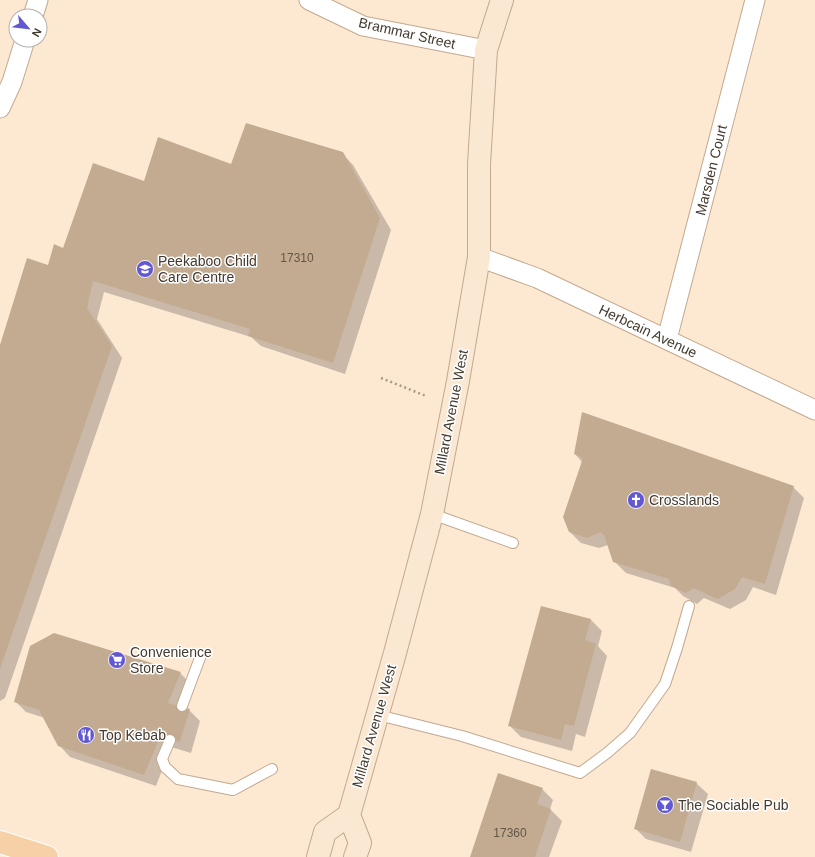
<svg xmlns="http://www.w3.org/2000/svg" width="815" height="857" font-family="Helvetica,sans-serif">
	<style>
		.shadow { fill: #0003 }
		.building { fill: #c3ab91 }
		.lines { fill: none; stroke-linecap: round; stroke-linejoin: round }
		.service-casing { stroke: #c2a990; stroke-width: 12 }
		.minor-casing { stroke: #c2a990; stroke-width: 21 }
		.secondary-casing { stroke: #c2a990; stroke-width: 24 }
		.primary-casing { stroke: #fff; stroke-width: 24 }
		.path { stroke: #a99988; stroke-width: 2.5; stroke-dasharray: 2 3; stroke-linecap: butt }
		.service { stroke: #fff; stroke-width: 10 }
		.minor { stroke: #fff; stroke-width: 19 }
		.secondary { stroke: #fae8d3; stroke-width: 22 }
		.primary { stroke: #f6d1a7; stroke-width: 22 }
		.labels { text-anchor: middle; stroke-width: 3; stroke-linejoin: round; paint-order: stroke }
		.number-label { font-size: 12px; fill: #635647 }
		.street-label { font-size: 14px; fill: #43392e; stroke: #fff }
		.poi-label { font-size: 14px; fill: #43392e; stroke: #fff; text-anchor: start }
	</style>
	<rect width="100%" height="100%" fill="#fde8d2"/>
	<path class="shadow" d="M342,153l11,12 38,65 -46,144 -84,-28 -10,-9 -147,-45 -7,27 25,39 -117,340 -5,3v-353l49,-82 14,-17 82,-67 87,-17z
		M575,454l218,33 11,11 -28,97 -23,-8 -7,13 -16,9 -26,-11 -7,6 -14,-8 -8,-8 -49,-15 -12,-12 -6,-16 -9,3 -18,-5 -11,-11 12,-70z
		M542,607l49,13 11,11 -4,15 9,10 -22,81 -9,-3 -4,17 -51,-14 -11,-11z
		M180,673l11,11 -9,24 7,2 11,11 -9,32 -20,-6 -15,39 -86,-29 -11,-12 -14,-27 -19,-6 -11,-11z
		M696,783l12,11 -17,58 -45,-13 -11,-11z
		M542,789l11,11 -3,9 12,12 -13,36h-78z"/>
	<path class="building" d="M246,123l97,29 37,66 -47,145 -85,-27 2,-7 -157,-48 -6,27 25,38 -112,323v-324l27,-87 21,7 6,-21 9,4 30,-85 51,18 14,-44 73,27z
		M582,412l212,74 -29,98 -23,-7 -7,12 -17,10 -25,-11 -7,5 -15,-7 -2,-7 -56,-17 -9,-27 -3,-3 -14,6 -18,-6 -6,-15 20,-59 -9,-4z
		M541,606l50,13 -6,21 11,4 -22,82 -9,-2 -4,16 -53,-14z
		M54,633l127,39 -13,31 22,6 -10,33 -20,-5 -16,38 -86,-29 -19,-36 -25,-8 16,-56z
		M651,769l46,13 -17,60 -46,-13z
		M498,773l45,15 -6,16 14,5 -16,48h-65z"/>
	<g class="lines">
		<g class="service-casing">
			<path id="service" d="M432,514l81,29
				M182,706l19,-51
				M378,715l84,21 118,37 27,-20 23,-20 35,-49 12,-36 12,-42
				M170,740l-8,19 3,8 13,12 55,11 39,-21"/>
		</g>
		<g class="minor-casing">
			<path id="minor" d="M309,0l54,26 123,24
				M33,16l5,-16
				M0,108l12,-26 13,-42
				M479,257l58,21 278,132
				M667,339l88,-339"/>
		</g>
		<g class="secondary-casing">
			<path id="secondary" d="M318,857l7,-25 24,-17
				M355,857l5,-14 -11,-28 46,-162 37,-139 26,-133 21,-124v-93l7,-114 16,-50"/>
		</g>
		<g class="primary-casing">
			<path id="primary" d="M0,842l47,15"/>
		</g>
		<path class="path" d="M381,378l45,18"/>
		<use href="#service" class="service"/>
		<use href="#minor" class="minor"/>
		<use href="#secondary" class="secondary"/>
		<use href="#primary" class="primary"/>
	</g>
	<defs>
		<g id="school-disc" transform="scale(0.9)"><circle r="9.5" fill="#6259d2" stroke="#fff"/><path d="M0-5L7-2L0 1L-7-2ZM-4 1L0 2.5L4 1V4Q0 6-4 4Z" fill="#fff"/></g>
		<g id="church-disc" transform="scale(0.9)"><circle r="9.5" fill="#6259d2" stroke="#fff"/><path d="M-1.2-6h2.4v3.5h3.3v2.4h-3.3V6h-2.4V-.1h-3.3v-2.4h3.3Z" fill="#fff"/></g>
		<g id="supermarket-disc" transform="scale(0.9)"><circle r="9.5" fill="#6259d2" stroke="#fff"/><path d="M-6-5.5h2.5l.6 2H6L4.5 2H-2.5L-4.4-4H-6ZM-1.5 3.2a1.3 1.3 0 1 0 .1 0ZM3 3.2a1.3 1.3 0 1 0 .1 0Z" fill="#fff"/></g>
		<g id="restaurant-disc" transform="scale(0.9)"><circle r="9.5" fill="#6259d2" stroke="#fff"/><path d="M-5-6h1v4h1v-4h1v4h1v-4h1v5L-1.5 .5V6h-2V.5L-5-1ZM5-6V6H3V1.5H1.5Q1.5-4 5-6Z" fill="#fff"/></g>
		<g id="bar-disc" transform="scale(0.9)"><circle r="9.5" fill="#6259d2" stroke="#fff"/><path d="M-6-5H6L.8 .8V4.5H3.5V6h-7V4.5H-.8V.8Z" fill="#fff"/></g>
	</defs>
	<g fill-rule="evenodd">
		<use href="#school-disc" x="145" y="269"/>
		<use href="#church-disc" x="636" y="500"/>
		<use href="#supermarket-disc" x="117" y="660"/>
		<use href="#restaurant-disc" x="86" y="735"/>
		<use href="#bar-disc" x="665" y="805"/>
	</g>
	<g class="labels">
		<g class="number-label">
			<text x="297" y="262">17310</text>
			<text x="510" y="837">17360</text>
		</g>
		<g class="street-label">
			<text transform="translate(407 33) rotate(13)" y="5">Brammar Street</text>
			<text transform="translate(711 170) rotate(-76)" y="5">Marsden Court</text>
			<text transform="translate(648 331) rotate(25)" y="5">Herbcain Avenue</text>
			<text transform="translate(451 412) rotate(-79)" y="5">Millard Avenue West</text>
			<text transform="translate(374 726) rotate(-74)" y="5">Millard Avenue West</text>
		</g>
		<g class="poi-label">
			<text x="158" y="266">Peekaboo Child<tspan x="158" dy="16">Care Centre</tspan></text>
			<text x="649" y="505">Crosslands</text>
			<text x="130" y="657">Convenience<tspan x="130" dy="16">Store</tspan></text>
			<text x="99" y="740">Top Kebab</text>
			<text x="678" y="810">The Sociable Pub</text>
		</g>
	</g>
	<g transform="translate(28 28) rotate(118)"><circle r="19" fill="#ffffff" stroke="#b4b0ab"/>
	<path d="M0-3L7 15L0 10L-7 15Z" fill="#6259d2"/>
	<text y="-6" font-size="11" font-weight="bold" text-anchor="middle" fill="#43392e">N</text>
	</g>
</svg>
